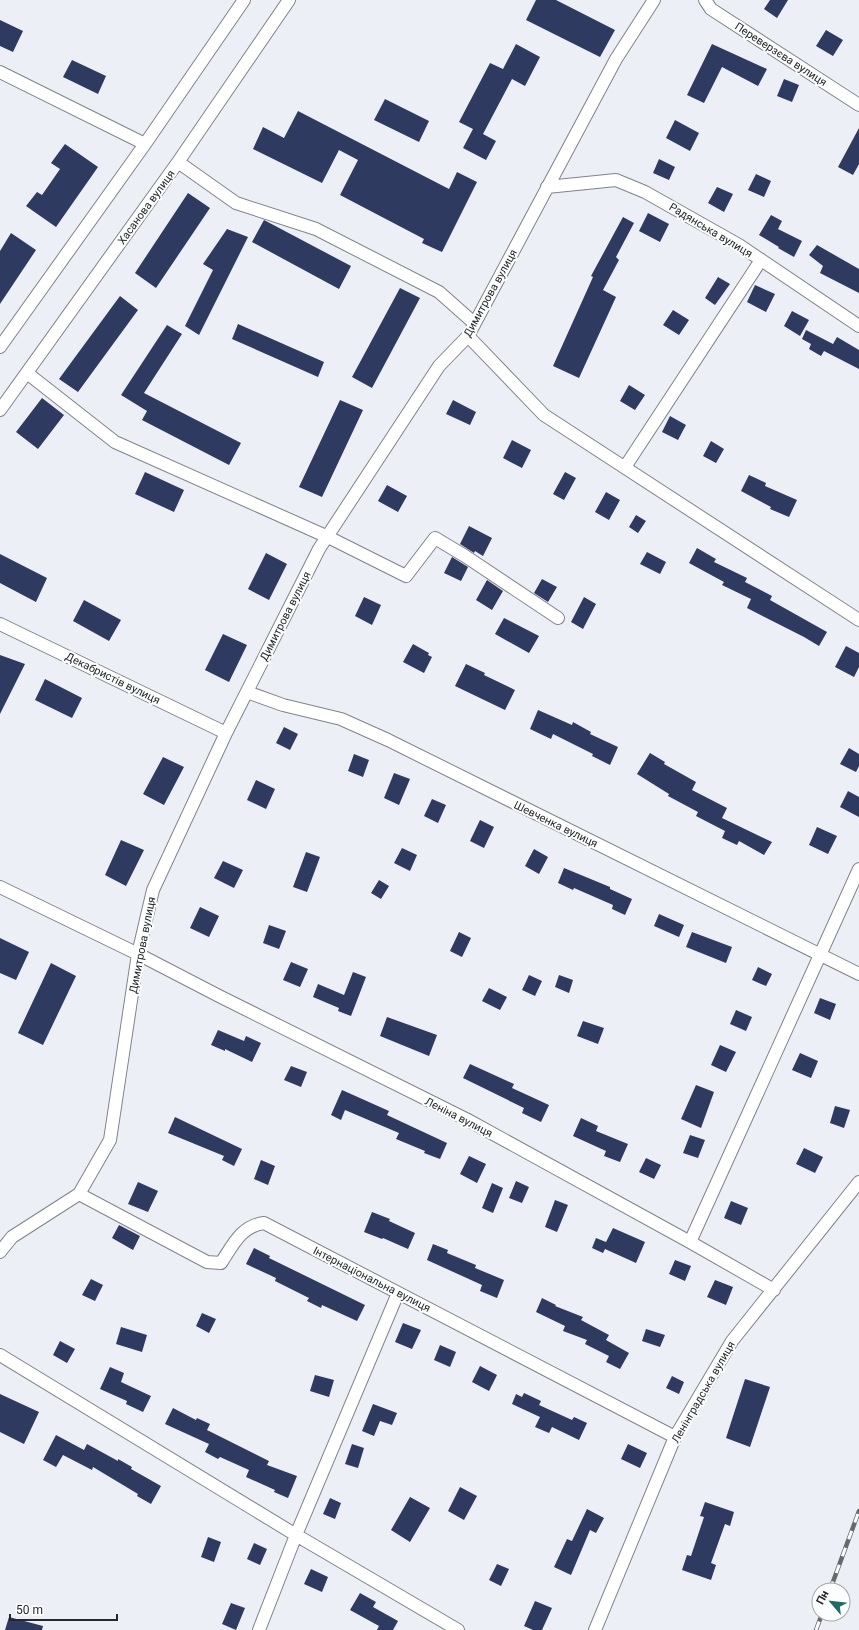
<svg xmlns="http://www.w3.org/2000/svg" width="859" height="1630" font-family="Roboto,sans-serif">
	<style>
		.building { fill: #2f3a61 }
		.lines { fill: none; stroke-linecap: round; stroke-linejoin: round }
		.street-casing { stroke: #80838a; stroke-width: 14 }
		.street { stroke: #fff; stroke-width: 12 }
		.rail-casing { stroke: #68696e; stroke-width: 4.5 }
		.rail { stroke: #fcfdfe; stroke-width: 3; stroke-dasharray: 9; stroke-linecap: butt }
		.labels { text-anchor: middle; stroke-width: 4; stroke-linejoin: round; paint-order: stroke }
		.street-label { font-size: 11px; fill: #26272a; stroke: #fcfdfe }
	</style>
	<rect width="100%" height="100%" fill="#edeff7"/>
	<path class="building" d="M536,0h20l59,30 -15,27 -74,-37z
		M770,0h18l-11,18 -13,-9z
		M0,20l23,11 -10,21 -13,-6z
		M826,30l17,10 -10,16 -17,-10z
		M516,44l24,13 -15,29 -13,-7 -29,55 13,7 -10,19 -23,-12 10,-19 -14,-7 31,-59 13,6z
		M712,44l55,25 -9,17 -36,-19 -18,36 -17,-8z
		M72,60l34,16 -8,18 -35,-17z
		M784,79l15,6 -7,17 -15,-6z
		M385,99l44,22 -10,21 -45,-22z
		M298,111l151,78 8,-17 20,10 -35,70 -20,-9 2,-4 -84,-44 18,-35 -19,-10 -17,33 -69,-34 10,-22 21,11z
		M675,120l24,13 -9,18 -24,-13z
		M859,128v36l-6,11 -15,-8z
		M65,144l33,23 -42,60 -30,-21 11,-14 5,3 18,-26 -9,-6z
		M659,159l16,8 -6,13 -16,-7z
		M756,174l15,7 -7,16 -16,-7z
		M717,187l16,7 -9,18 -16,-9z
		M188,193l22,15 -54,80 -21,-15z
		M648,213l21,11 -9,18 -21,-11z
		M771,215l11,6 -4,8 24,12 -8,16 -16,-9 1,-1 -20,-12z
		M623,217l11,6 -18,34 3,3 -16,30 13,7 -37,81 -26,-12 40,-89 -2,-1z
		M264,220l87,46 -12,23 -87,-47z
		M227,229l21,8 -49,98 -14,-9 28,-56 -10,-6z
		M11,233l25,17 -36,54v-53z
		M817,245l42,24v24l-39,-20 3,-7 -14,-11z
		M718,277l12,7 -15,21 -10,-7z
		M755,285l20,9 -9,18 -19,-10z
		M400,288l20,10 -48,90 -20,-11z
		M120,296l18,14 -60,82 -19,-13z
		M673,310l16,10 -10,15 -16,-10z
		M792,311l17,9 -9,16 -16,-10z
		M238,324l86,38 -6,15 -86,-38z
		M167,325l15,9 -38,59 97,50 -12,22 -87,-45 5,-9 -26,-16z
		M806,330l27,14 4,-7 22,13v19l-35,-18 -3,5 -12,-7 2,-5 -9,-5z
		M629,385l16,10 -10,15 -15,-9z
		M42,398l22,17 -26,34 -22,-17z
		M340,400l23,10 -41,87 -23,-10z
		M453,400l23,12 -6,13 -24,-11z
		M670,416l16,9 -8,15 -16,-8z
		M512,440l19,10 -9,18 -19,-10z
		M711,441l13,8 -8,14 -13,-7z
		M145,472l39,18 -10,22 -39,-18z
		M565,472l11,6 -12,22 -11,-6z
		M749,475l17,8 -1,3 32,14 -8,17 -19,-8 1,-2 -30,-16z
		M387,485l20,11 -9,16 -20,-11z
		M606,492l14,8 -11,20 -14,-8z
		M636,515l10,6 -8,12 -9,-6z
		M469,526l23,12 -9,18 -8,-5 -1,2 -14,-9z
		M697,548l19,11 -2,3 33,16 -2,4 27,14 -2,4 57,32 -8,14 -15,-9 -57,-29 4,-9 -29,-14 2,-3 -35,-19z
		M647,552l19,10 -6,12 -20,-10z
		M266,553l21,11 -18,36 -21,-11z
		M0,554l47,24 -11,24 -36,-19z
		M452,557l16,10 -7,14 -17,-8z
		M542,579l15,8 -9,15 -14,-9z
		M487,580l16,11 -11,19 -16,-10z
		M364,597l17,8 -9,20 -17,-9z
		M584,597l12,7 -13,25 -12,-7z
		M84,600l37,20 -12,21 -36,-20z
		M504,618l35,18 -10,17 -34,-19z
		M223,634l24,11 -18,37 -24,-12z
		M413,644l16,9 -1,2 4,2 -8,16 -21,-11z
		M846,646l13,7v14l-5,10 -19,-10z
		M0,655l25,9 -25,50z
		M466,664l19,9 -1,2 31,15 -10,20 -50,-24z
		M45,679l37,19 -10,20 -37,-18z
		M538,710l34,15 1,-3 18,10 -1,2 28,13 -8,18 -18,-9 1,-2 -40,-20 -2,5 -21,-10z
		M284,727l14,7 -8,16 -14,-7z
		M849,748l10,6v12l-3,6 -16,-8z
		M650,753l15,9 -1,2 32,18 -4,8 35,18 -5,10 50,24 -8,13 -25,-14 -2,4 -15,-7 3,-7 -29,-15 2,-4 -30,-16 1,-2 -32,-20z
		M354,754l15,6 -6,17 -15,-6z
		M163,757l21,10 -20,38 -21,-11z
		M394,773l16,6 -11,26 -15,-7z
		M256,780l19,9 -9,20 -19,-9z
		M848,791l11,6v20l-19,-10z
		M432,799l14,6 -8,18 -14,-7z
		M480,820l14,7 -10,21 -14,-7z
		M817,827l20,9 -9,18 -19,-9z
		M121,840l23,10 -18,36 -21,-11z
		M402,848l15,7 -7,16 -16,-8z
		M534,849l14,8 -9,17 -14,-8z
		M306,852l14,5 -13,35 -14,-5z
		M223,861l20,9 -9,18 -20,-10z
		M564,868l46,19v2l22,10 -7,16 -13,-6 1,-4 -39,-17 -1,2 -15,-7z
		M379,880l10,6 -8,13 -10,-6z
		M200,907l19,9 -10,21 -19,-9z
		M659,914l25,11 -5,12 -25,-11z
		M269,925l17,6 -7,18 -16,-6z
		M459,932l12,6 -9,19 -12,-6z
		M692,932l40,15 -6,16 -40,-16z
		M0,938l29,14 -13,28 -16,-7z
		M291,962l17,7 -8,18 -17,-7z
		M51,963l25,13 -33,69 -25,-12z
		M758,967l14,7 -6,12 -14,-6z
		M353,972l13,5 -15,39 -13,-5 1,-3 -26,-11 5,-13 26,11z
		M529,975l13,6 -7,15 -13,-6z
		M559,975l14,5 -4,13 -14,-6z
		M489,988l18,9 -7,13 -18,-9z
		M820,998l16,6 -6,16 -16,-7z
		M736,1010l16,7 -6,14 -16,-7z
		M387,1017l50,18 -8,21 -49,-20z
		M583,1021l21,7 -6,16 -21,-8z
		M218,1030l26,11 2,-5 15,7 -9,19 -27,-13v2l-14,-6z
		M720,1045l16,7 -10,20 -15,-7z
		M800,1053l18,8 -7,17 -19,-8z
		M470,1064l44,20 -2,4 37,17 -8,17 -19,-9 2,-5 -61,-30z
		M291,1066l16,6 -6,15 -17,-7z
		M696,1085l18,7 -13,36 -20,-9z
		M342,1090l47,21 -2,4 60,28 -7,16 -16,-6 1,-2 -29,-12 3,-6 -54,-23 -4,10 -10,-5z
		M835,1106l15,4 -6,18 -14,-5z
		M175,1117l67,32 -8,17 -12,-6 2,-4 -56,-23z
		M581,1118l17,8 -2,5 32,13 -8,18 -16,-6 2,-5 -33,-15z
		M690,1135l15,5 -7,18 -15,-5z
		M804,1148l19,9 -8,16 -19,-9z
		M469,1156l17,8 -9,19 -17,-9z
		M646,1158l15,7 -7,14 -15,-7z
		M261,1160l14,6 -7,19 -14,-6z
		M516,1181l13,6 -7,16 -13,-5z
		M138,1182l20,9 -10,21 -20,-8z
		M492,1183l11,5 -10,25 -11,-5z
		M555,1200l13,5 -11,27 -12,-5z
		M731,1201l17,7 -7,17 -17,-7z
		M372,1212l18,7 -1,2 26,12 -7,16 -25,-11 -1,1 -18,-7z
		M119,1225l21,11 -7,14 -21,-12z
		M613,1228l32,14 -9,21 -31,-14 -2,4 -11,-5 4,-10 10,4z
		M433,1244l15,6 -1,3 29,12 -1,3 29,12 -7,18 -17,-7 2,-6 -55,-25z
		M254,1248l16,8 -1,2 96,47 -8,16 -35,-16 -1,3 -14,-7 2,-3 -34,-17 1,-3 -30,-14z
		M675,1260l16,6 -6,15 -16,-7z
		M91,1279l12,6 -8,16 -13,-6z
		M715,1280l18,7 -7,18 -19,-8z
		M542,1298l14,7 -1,1 28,11 -2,3 28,15 -3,5 23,13 -9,16 -14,-7 3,-6 -24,-12 2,-4 -24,-9 2,-5 -29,-14z
		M202,1313l14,6 -7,14 -13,-7z
		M403,1323l18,7 -9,19 -17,-7z
		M121,1327l26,8 -5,17 -26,-8z
		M646,1329l19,6 -5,12 -18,-6z
		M60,1341l15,8 -8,14 -14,-8z
		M440,1345l16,7 -6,15 -16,-7z
		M480,1366l17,9 -8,16 -17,-9z
		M110,1367l14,6 -3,9 30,14 -8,16 -17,-8 1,-3 -27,-12z
		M315,1375l19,5 -5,17 -19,-6z
		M672,1376l12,6 -5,12 -13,-6z
		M745,1379l25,8 -20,60 -24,-9z
		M524,1393l17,8 -2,4 33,15 2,-3 13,6 -8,17 -27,-13 -3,6 -14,-6 5,-10 -28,-13 4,-10 6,3z
		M0,1394l39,18 -15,32 -24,-12z
		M373,1404l24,9 -5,12 -12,-4 -6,15 -12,-5z
		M173,1408l23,12 1,-2 13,6 -3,6 62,31 -2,4 30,11 -9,22 -14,-6 1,-2 -29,-13 3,-7 -29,-13 -2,2 -13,-7 4,-8 -44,-20z
		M56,1435l28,15 3,-6 31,17v-2l14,8 -1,2 30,17 -10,18 -14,-8 1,-2 -45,-27 -1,3 -29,-15 -7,12 -13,-7z
		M352,1444l12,4 -6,20 -13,-4z
		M628,1444l19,9 -7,15 -19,-9z
		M460,1487l17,9 -13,24 -16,-9z
		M410,1497l20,11 -20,34 -19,-12z
		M330,1498l11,5 -6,16 -12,-5z
		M705,1502l29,10 -4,14 -5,-2 -14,39 5,2 -5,15 -29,-10 5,-15 4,1 13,-39 -4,-1z
		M587,1509l17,9 -8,15 -6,-3 -19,45 -17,-8 13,-28 5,2z
		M208,1537l13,5 -7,20 -13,-5z
		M254,1543l13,6 -7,16 -13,-6z
		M497,1564l12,5 -8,17 -12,-6z
		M311,1569l17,8 -6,15 -18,-8z
		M360,1593l16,9 -3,5 25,14 -5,9h-16l2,-4 -29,-16z
		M535,1601l17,7 -10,22h-9l-9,-4z
		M231,1603l14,5 -9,22 -14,-6z
		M9,1617l34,9 -1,4h-37z"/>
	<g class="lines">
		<g class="street-casing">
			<path id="street" d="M705,0l6,9 148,96
				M0,72l145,72
				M178,162l58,41 80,26 123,63 35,31
				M547,187l69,-7 29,12 94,53 120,81
				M468,336l76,79 315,205
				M0,347l145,-203 99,-144
				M27,373l88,69 213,95 78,39 29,-38 30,18 93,62
				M0,410l178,-248 111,-162
				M625,467l136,-207
				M0,624l226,109
				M247,692l36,13 58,14 47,21 471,234
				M0,887l138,67 81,42 247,123 224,123 84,48
				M79,1194l128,68 14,1c12,-18 20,-37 43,-40l411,214
				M690,1242l169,-373
				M0,1252l12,-15 67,-43 31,-54 28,-186 15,-64 73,-157 93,-184 120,-183 29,-30 148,-277 38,-59
				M0,1355l296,180 162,95
				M259,1630l37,-95 102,-242
				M595,1630l80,-193 57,-96 127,-159"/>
		</g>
		<use href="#street" class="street"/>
		<g class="rail-casing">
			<path id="rail" d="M830,1590l29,-79
				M816,1630l6,-16"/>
		</g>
		<use href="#rail" class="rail"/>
	</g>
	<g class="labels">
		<g class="street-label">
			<text transform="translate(781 54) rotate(33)" y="4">Переверзєва вулиця</text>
			<text transform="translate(146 207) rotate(-54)" y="4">Хасанова вулиця</text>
			<text transform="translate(711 230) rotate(31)" y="4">Радянська вулиця</text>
			<text transform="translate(490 293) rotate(-61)" y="4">Димитрова вулиця</text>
			<text transform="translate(285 616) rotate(-63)" y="4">Димитрова вулиця</text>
			<text transform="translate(113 678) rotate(26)" y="4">Декабристів вулиця</text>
			<text transform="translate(556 824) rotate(26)" y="4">Шевченка вулиця</text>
			<text transform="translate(142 945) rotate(-79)" y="4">Димитрова вулиця</text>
			<text transform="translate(459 1117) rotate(27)" y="4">Леніна вулиця</text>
			<text transform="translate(372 1279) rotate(27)" y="4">Інтернаціональна вулиця</text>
			<text transform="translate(703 1392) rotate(-60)" y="4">Ленінградська вулиця</text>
		</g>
	</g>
	<g transform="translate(831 1602) rotate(298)"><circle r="19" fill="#fcfdfe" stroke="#a6a7a9"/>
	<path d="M0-3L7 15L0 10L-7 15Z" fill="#206a65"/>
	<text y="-6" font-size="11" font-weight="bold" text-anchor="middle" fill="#26272a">Пн</text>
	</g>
	<path d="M10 1614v6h107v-6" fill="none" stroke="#26272a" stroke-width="2"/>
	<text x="16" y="1614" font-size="12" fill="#26272a" stroke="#fcfdfe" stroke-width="3" paint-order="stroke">50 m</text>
</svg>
